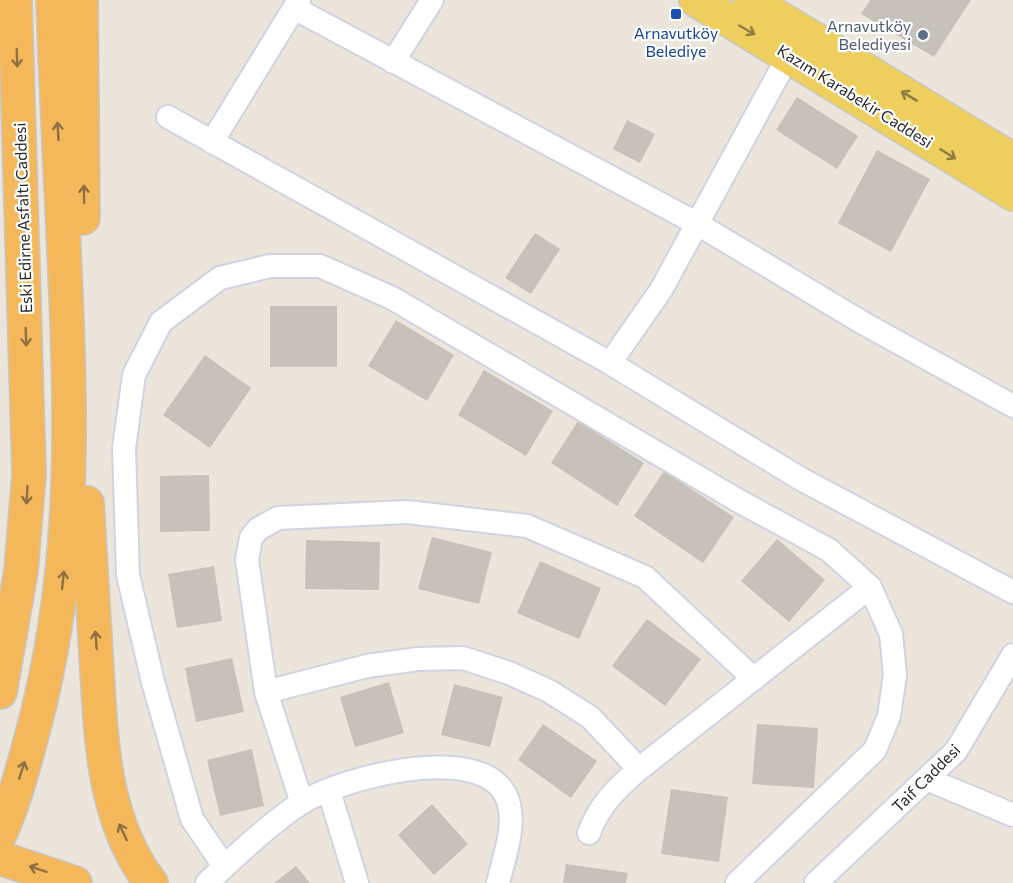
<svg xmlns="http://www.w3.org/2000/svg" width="1013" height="883" font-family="Commissioner,sans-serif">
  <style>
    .building { fill: #c7c1bb }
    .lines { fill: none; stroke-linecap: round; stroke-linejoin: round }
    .minor-casing { stroke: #d0d3e2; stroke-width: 26 }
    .primary-casing { stroke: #c7c7c7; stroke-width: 36 }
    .trunk-casing { stroke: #c7c7c7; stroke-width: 36 }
    .minor { stroke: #fff; stroke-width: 22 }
    .primary { stroke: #eecf5e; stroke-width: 33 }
    .trunk { stroke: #f4b85a; stroke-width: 33 }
    .oneway { stroke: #8c7c44 }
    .oneway2 { stroke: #8e7042 }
    .transit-dot { fill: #1a4fb4; stroke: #fff; stroke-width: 2 }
    .service-dot { fill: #5c6f8a; stroke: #fff; stroke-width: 2 }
    .labels { text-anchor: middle; stroke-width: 4.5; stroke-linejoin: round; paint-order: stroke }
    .service-label { font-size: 16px; fill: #4e5e75; stroke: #fff; text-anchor: end }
    .transit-label { font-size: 16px; fill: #164399; stroke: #fff }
    .street-label { font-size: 16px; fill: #292929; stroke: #fff }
  </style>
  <rect width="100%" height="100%" fill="#ebe5db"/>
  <!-- building -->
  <path class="building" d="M 870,0 L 971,0 L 934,57 L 861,14 Z
    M 797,97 L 858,136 L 837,169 L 776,130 Z
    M 627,120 L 655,134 L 640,163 L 613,149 Z
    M 877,150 L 930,179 L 891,252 L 838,223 Z
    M 535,233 L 560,249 L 531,294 L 505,278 Z
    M 270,306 L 337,306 L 337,367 L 270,367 Z
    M 396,320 L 454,355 L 427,401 L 368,366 Z
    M 205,355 L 251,388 L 210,448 L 163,415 Z
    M 484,370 L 553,411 L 526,456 L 458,415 Z
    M 578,421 L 644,463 L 617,506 L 551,463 Z
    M 664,471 L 734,517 L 703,563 L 634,516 Z
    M 209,475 L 210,531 L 160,532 L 160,476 Z
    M 432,537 L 492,552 L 479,604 L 418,589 Z
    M 777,539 L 825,580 L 789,622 L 741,581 Z
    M 306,540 L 380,542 L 379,590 L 305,589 Z
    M 540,561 L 601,588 L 579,639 L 517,613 Z
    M 214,566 L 222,621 L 177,628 L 168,574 Z
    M 647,619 L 701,659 L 665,706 L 612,666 Z
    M 232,658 L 244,712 L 196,722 L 185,668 Z
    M 389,682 L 404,733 L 355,747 L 340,697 Z
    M 454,684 L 503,697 L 490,747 L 441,735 Z
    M 543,724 L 597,761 L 571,798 L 518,760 Z
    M 757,724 L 818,728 L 814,788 L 752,784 Z
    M 252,749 L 264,806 L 220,816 L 207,760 Z
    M 671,789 L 728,797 L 719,862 L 661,854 Z
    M 432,804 L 468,844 L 434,875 L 398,835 Z
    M 566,864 L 628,873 L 626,883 L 563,883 Z
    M 296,866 L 310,883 L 274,883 Z"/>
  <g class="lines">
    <!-- minor casing -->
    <g class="minor-casing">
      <path id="minor" d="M 294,8 L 696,223 L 863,323 L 1013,406
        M 393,62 L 432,0
        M 168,117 L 610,363 L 801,479 L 1013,592
        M 212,142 L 299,0
        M 610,363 L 661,290 L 789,55
        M 266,692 L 367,666 L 418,659 L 463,658 L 509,673 L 549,691 L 590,717 L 639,769
        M 927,779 L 1013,815
        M 329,791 L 357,883
        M 302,803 L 266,692 L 247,560 L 251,538 L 258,529 L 278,518 L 407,512 L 527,526 L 645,577 L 754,679
        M 589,833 C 599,805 617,788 639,769 L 870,587
        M 224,866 L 192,819 L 153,682 L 128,575 L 124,448 L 134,375 L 161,322 L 220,278 L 270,266 L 320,266 L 392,298 L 739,501 L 829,550 L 870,587 L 891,634 L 895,675 L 889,716 L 875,750 L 737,883
        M 207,883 C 232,859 272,822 301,803 C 341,778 477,742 505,794 C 519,820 504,856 498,883
        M 816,883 L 956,751 L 1013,655"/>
    </g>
    <!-- primary casing -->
    <g class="primary-casing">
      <path id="primary" d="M 696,0 L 1013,194
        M 750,0 L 1013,160"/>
    </g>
    <!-- trunk casing -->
    <g class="trunk-casing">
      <path id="trunk" d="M 81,0 L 83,218
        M 87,503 C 90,553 93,604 96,654 C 101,733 101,818 151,883
        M 0,692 L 21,571 L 29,474 L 15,0
        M 0,834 C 14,803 23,768 32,735 C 75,577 72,434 65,272 C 61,181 56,91 53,0
        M 0,858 L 75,883"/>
    </g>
    <!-- minor -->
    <use href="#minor" class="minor"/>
    <!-- primary -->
    <use href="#primary" class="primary"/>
    <!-- trunk -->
    <use href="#trunk" class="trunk"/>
  </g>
  <!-- one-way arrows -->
  <defs><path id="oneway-shaft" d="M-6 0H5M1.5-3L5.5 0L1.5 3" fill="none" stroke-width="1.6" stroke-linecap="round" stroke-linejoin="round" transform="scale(1.5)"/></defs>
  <g class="oneway">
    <use href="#oneway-shaft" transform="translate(747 30) rotate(30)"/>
    <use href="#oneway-shaft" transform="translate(909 96) rotate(-149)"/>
    <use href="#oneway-shaft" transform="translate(948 154) rotate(32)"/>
  </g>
  <g class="oneway2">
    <use href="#oneway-shaft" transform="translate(17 58) rotate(88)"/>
    <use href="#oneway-shaft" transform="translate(58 131) rotate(-93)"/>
    <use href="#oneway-shaft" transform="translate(84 194) rotate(-91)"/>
    <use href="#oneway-shaft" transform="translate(26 337) rotate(88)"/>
    <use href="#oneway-shaft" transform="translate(27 495) rotate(93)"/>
    <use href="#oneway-shaft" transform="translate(63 580) rotate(-84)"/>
    <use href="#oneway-shaft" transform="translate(96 640) rotate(-94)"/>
    <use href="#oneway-shaft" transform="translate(22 770) rotate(-72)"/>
    <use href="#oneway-shaft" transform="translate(123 832) rotate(-115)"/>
    <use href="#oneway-shaft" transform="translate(38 869) rotate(-162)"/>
  </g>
  <!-- markers -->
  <rect class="transit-dot" x="670" y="8" width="12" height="12" rx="3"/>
  <circle class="service-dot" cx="923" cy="35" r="6"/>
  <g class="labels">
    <!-- service labels -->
    <g class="service-label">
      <text x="911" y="32">Arnavutköy<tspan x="911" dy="18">Belediyesi</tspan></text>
    </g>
    <!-- transit labels -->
    <g class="transit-label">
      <text x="676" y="39">Arnavutköy<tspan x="676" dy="18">Belediye</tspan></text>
    </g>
    <!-- street labels -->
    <g class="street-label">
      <text transform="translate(855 96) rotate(32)" y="6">Kazım Karabekir Caddesi</text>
      <text transform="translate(23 218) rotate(-92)" y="6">Eski Edirne Asfaltı Caddesi</text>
      <text transform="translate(926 778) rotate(-45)" y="6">Taif Caddesi</text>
    </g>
  </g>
</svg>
